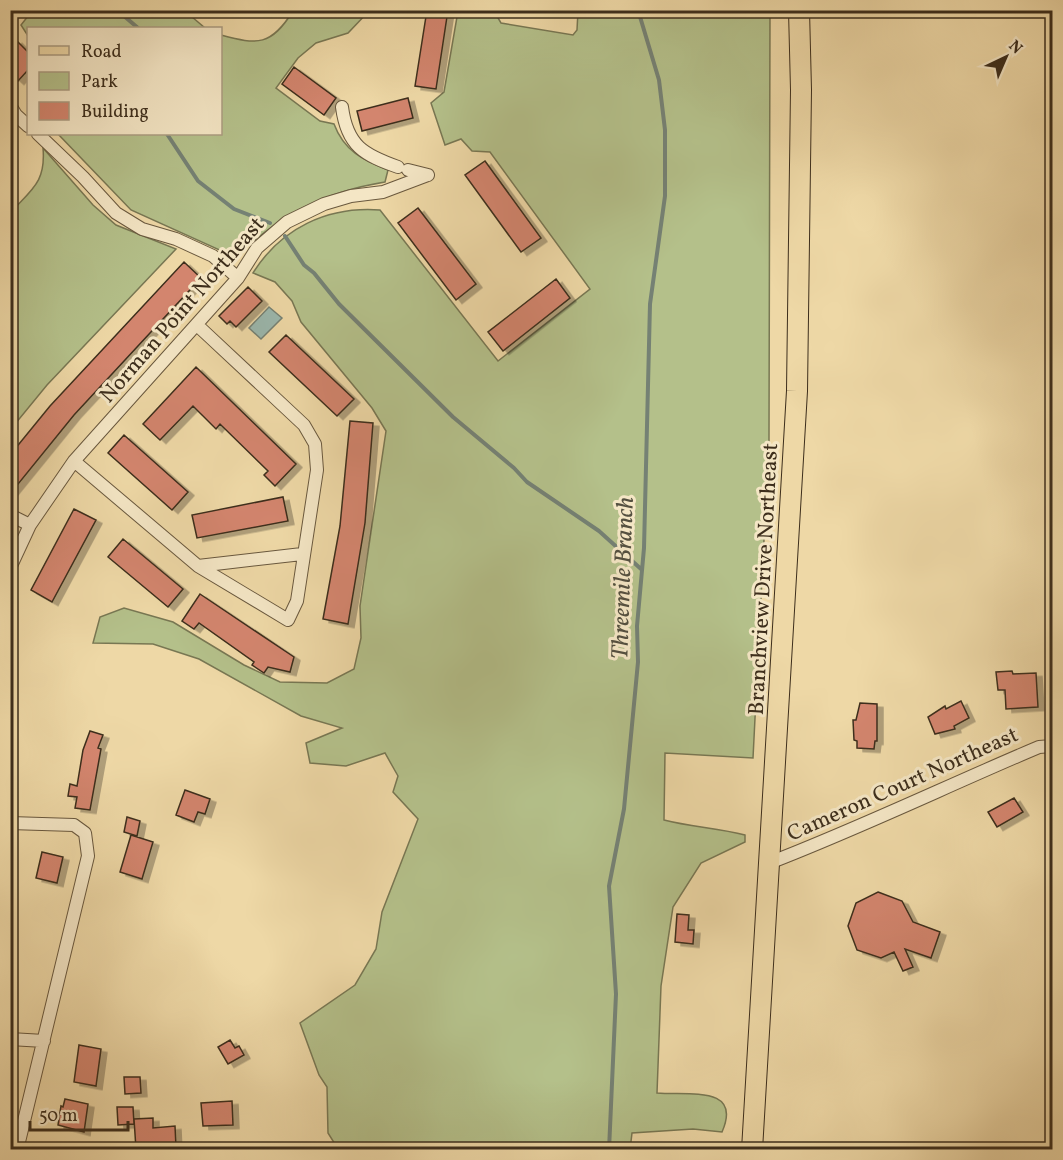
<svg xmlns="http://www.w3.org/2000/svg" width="1063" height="1160" font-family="Vollkorn,serif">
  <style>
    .green { fill: #b4c08a; stroke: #787753; stroke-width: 1.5 }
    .water { fill: #9bb8ae; stroke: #758174; stroke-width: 1.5 }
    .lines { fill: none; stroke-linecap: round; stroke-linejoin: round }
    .stream { stroke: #758174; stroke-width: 4 }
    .building { fill: #d3856e; stroke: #3d2e1c; stroke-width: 1.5; filter: url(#shadow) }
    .street-casing { stroke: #69583e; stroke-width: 14 }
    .primary-casing { stroke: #3d2e1c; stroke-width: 22 }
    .street { stroke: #f4e6c5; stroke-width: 12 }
    .primary { stroke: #eed8a6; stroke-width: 20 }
    .labels { text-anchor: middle; stroke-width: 6; stroke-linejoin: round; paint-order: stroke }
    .street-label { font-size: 22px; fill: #3d2e1c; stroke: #f4e6c5 }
    .water-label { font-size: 24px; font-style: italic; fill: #545040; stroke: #f4e6c5 }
  </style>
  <defs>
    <filter id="shadow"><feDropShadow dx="6" dy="3.5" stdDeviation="0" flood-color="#0004"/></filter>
  </defs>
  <rect width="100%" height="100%" fill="#eed8a6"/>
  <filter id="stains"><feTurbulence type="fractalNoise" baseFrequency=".00333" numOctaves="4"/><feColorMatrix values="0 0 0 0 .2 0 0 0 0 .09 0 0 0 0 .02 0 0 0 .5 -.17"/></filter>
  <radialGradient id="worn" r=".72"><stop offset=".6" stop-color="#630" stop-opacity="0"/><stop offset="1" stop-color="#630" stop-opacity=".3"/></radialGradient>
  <!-- green -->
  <path class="green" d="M 185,11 L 205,28 L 28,28 L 28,36 L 21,25 L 32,11 Z
    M 293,11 L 369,11 L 348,33 L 316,43 L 298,58 L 276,88 L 320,121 L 334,124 C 344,151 363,160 388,170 L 385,182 C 323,192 281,215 235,257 L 131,210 L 58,134 L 220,134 L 221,35 C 258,45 271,46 293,11 Z
    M 458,11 L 494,11 L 501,23 L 573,35 L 577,30 L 578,11 L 770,11 L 769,440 L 753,758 L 665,753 L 664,820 C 691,827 718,828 745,835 L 745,842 L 701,863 L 673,907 L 661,986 L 657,1093 C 686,1096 743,1084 722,1132 L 693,1129 L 632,1133 L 630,1150 L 338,1149 L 328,1133 L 327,1087 L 319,1075 L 300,1023 L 355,985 L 376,949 L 382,912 L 418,819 L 393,792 L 398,776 L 385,753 L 346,766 L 310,763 L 306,743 L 342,728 L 301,716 L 199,659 L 153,644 L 93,643 L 100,617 L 124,608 L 173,622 L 244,665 L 280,682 L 327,683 L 354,669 L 361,638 L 360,606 L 386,431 L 372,408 L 301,322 L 292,301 L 275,282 L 253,273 C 281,228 328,206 380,210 L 498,361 L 590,289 L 490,152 L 472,151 L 461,139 L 445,145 L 431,103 L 444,92 Z
    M 43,148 L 93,205 L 116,225 L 176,249 L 47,385 L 11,429 L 11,212 C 32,189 46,182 43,148 Z"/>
  <!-- water -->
  <path class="water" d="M 269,307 L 282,318 L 261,339 L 249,328 Z"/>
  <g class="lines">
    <!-- stream -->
    <path class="stream" d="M 117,10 L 138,28
      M 167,134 L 198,181 L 234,209 L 270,223
      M 285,236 L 304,265 L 314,273 L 339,304 L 453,417 L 514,468 L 527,482 L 599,531 L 641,569
      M 609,1150 L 616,994 L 609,886 L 624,809 L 638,662 L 637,626 L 644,548 L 650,304 L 665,196 L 665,130 L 659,80 L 638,10"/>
  </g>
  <!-- building -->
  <path class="building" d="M 427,10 L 448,10 L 436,89 L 415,86 Z
    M 16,40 L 28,52 L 28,70 L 18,81 L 10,74 L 10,46 Z
    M 294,67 L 336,98 L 324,115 L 282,84 Z
    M 408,98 L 413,118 L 362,131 L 357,111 Z
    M 485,161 L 541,238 L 521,252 L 465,175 Z
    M 418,208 L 476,284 L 456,300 L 398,223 Z
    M 184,262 L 201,278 L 74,415 L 10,494 L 10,455 L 50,406 Z
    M 556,279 L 570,298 L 503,351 L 488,332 Z
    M 248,287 L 262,301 L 236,327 L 230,321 L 227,324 L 219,316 Z
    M 286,335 L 354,399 L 337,416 L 269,352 Z
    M 196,367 L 296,464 L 275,486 L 264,475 L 268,471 L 220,424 L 216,429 L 193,406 L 160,440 L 143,424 Z
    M 350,421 L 373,423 L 365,523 L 348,624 L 323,619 L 340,526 Z
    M 124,435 L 188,492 L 172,510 L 108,453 Z
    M 283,497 L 288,521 L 197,538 L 192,515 Z
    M 74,509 L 96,520 L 52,602 L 31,590 Z
    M 123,539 L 183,589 L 168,607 L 108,557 Z
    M 200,594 L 294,657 L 290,672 L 268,667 L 264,673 L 252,665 L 254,662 L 199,623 L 194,629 L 182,621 Z
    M 1012,671 L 1013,674 L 1036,673 L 1038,707 L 1006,709 L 1005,690 L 998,690 L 996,672 Z
    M 961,701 L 969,718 L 954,726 L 955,729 L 935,734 L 928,717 L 945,706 L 946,709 Z
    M 860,703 L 877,704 L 877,741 L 875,741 L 874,749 L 857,748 L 857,741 L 854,740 L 853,720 L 856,720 Z
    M 90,731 L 103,735 L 98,748 L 101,749 L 90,810 L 75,808 L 77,797 L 68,796 L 70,784 L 77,786 L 83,750 Z
    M 185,790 L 210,799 L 205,814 L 198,812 L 194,822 L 176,815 Z
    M 1014,798 L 1023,812 L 997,827 L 988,812 Z
    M 127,817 L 140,821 L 137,836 L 124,832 Z
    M 131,835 L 153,842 L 142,879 L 120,872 Z
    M 42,852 L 63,857 L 57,883 L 36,878 Z
    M 878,892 L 902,901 L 913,922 L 940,932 L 931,958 L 905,949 L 913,967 L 903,971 L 894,952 L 881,958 L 857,950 L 848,926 L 856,903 Z
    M 677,914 L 689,915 L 688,930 L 694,930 L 693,944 L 675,942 Z
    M 230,1040 L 235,1048 L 239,1046 L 244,1055 L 228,1064 L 218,1047 Z
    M 79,1045 L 101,1049 L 96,1086 L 74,1082 Z
    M 124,1077 L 140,1077 L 141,1093 L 125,1094 Z
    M 65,1099 L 88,1104 L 84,1132 L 58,1125 L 61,1106 L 63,1107 Z
    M 232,1101 L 233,1125 L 203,1126 L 201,1103 Z
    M 117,1107 L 133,1107 L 134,1124 L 118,1125 Z
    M 153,1118 L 153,1128 L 175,1126 L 176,1147 L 136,1149 L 134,1119 Z"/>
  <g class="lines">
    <!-- street casing -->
    <g class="street-casing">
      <path id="street" d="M 10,105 L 16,115 L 28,126
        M 342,107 C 347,146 364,155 398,167
        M 38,134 L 83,177 L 116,213 L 142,229 L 176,239 L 213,256 L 238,278
        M 408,170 L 428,175
        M 74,461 L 198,566 L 288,620 L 297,601 L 317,470 L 315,444 L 304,425 L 197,325
        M 10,515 L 30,525 L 74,461 L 238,278 L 257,248 L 287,222 L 324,204 L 351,196 L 383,192 L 428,175
        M 198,566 L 302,554
        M 10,568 L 30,525
        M 10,823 L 74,825 L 85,833 L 88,856 L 17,1150
        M 769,863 C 860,828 949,785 1039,747 L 1052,746
        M 10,1039 L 44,1041"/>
    </g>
    <!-- primary casing -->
    <g class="primary-casing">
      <path id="primary" d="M 752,1150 L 797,391 L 801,90 L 799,10"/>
    </g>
    <!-- street -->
    <use href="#street" class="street"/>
    <!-- primary -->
    <use href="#primary" class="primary"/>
  </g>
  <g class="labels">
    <!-- street labels -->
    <g class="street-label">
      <text transform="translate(181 309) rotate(-49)" y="8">Norman Point Northeast</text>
      <text transform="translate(762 579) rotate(-87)" y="8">Branchview Drive Northeast</text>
      <text transform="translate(902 783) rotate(-24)" y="8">Cameron Court Northeast</text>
    </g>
    <!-- water labels -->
    <g class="water-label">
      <text transform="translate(622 578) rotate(-88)" y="8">Threemile Branch</text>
    </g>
  </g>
  <!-- margin -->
  <rect width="1063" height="1160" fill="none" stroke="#eed8a6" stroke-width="36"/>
  <rect x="12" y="12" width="1039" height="1136" fill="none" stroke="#3d2e1c" stroke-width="3"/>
  <rect x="18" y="18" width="1027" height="1124" fill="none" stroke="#3d2e1c" stroke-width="1.5"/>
  <!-- legend -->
  <rect x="27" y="27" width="195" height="108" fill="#f4e6c5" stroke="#ab9c81" stroke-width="1.5"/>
  <rect x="39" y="46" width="30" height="9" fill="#eed8a6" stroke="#ab9c81" stroke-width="1.5"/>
  <text x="81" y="57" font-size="18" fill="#3d2e1c">Road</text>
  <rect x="39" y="72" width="30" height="18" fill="#b4c08a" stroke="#ab9c81" stroke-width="1.5"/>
  <text x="81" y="87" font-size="18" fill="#3d2e1c">Park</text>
  <rect x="39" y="102" width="30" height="18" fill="#d3856e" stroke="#ab9c81" stroke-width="1.5"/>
  <text x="81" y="117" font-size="18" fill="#3d2e1c">Building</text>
  <!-- north arrow -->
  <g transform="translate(1006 57) rotate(44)" stroke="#f4e6c5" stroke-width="4.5" paint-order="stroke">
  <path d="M0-4.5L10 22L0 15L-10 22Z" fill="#3d2e1c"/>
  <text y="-9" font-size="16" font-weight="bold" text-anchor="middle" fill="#3d2e1c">N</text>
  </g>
  <!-- scale -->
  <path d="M30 1121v9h98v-9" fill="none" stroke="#3d2e1c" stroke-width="3"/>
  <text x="39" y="1121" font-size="18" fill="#3d2e1c" stroke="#f4e6c5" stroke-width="4.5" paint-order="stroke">50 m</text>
  <rect width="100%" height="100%" filter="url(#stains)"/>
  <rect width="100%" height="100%" fill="url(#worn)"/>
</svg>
